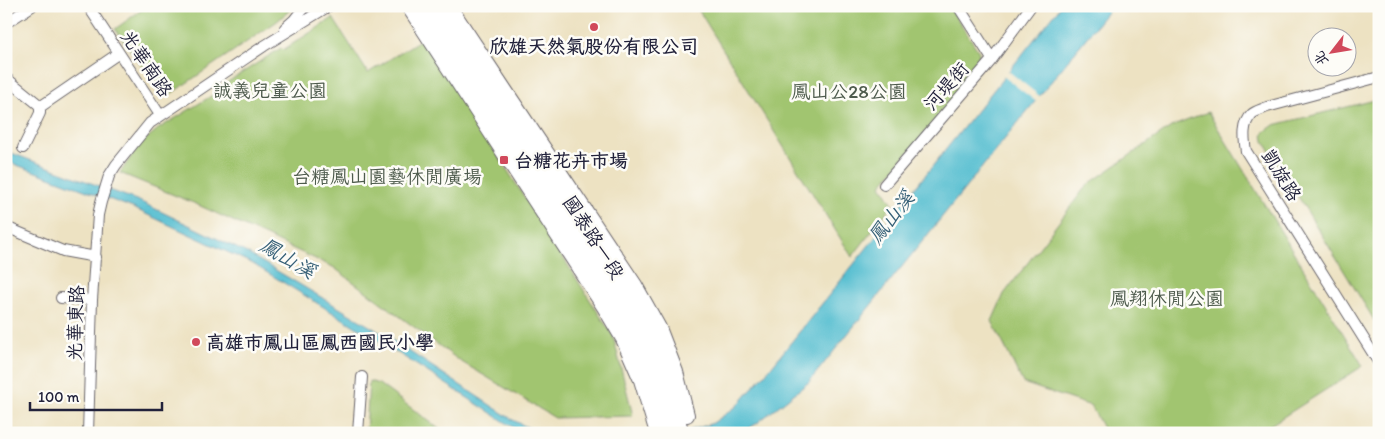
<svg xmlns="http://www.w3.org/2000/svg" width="1385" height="439" font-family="Itim,'LXGW WenKai TC',sans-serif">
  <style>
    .green { fill: #a1c56f; stroke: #627455 }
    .water { fill: #54bed0; stroke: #3b7086 }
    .pier { fill: #ede2c2 }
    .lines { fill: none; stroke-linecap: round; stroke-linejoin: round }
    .street-casing { stroke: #69656a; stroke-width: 12 }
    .secondary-casing { stroke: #69656a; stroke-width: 16 }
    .street { stroke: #fff; stroke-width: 10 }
    .secondary { stroke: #fff; stroke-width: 14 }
    .poi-dot { fill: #d1495b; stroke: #fdfcf7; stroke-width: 2 }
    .labels { text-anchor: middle; stroke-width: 5; stroke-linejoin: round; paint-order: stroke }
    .poi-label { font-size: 19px; font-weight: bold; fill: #22223b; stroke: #fdfcf7; text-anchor: start }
    .street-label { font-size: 19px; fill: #22223b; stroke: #fdfcf7 }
    .park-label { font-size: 19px; fill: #4e5b4d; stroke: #fdfcf7 }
    .water-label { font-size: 20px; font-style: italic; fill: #366077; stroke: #fdfcf7 }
  </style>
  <rect width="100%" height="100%" fill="#fdfcf7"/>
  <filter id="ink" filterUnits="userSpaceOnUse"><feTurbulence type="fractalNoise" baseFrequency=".02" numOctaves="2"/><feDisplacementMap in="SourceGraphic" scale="10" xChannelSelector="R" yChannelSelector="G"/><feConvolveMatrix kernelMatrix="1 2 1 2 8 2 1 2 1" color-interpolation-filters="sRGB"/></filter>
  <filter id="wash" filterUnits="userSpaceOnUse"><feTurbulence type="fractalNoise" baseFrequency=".0096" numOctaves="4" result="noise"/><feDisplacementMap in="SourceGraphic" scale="20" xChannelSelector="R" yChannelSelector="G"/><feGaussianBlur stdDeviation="1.12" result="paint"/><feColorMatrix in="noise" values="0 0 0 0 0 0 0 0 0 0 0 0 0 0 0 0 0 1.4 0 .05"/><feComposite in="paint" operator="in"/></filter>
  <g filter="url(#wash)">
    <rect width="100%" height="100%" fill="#ede2c2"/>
    <!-- green -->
    <path class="green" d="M 147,6 L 292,6 L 289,11 L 276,22 L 172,93 L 163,94 L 115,29 Z
      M 696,6 L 949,6 L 979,52 L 978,70 L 881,185 L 893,204 L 852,257 Z
      M 333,18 L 368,73 L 423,38 L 613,336 L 633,416 L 555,418 L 460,361 L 333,267 L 196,204 L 120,173 L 139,145 L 158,129 L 216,93 L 215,90 L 281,48 L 283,50 Z
      M 1379,99 L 1379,328 L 1264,141 L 1263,133 L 1274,125 Z
      M 1208,112 L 1363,366 L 1258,433 L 1124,433 L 1104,430 L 1091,406 L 1023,383 L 992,321 L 1004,294 L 1087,185 L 1171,127 Z
      M 369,381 L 379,384 L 445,433 L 366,433 Z"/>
    <!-- water -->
    <path class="water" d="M 1061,6 L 1112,6 L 809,382 L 756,424 L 740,433 L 682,433 L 713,423 L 737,406 L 772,366 Z
      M 6,151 L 139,201 L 247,253 L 383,334 L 513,420 L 539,433 L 522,433 L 384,344 L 253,264 L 133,208 L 6,161 Z"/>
    <!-- pier -->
    <path class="pier" d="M 1007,70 L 1042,98 L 1038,103 L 1003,76 Z"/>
  </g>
  <g filter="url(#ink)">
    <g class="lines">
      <!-- street casing -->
      <g class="street-casing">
        <path id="street" d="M 88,6 L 160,115
          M 958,6 L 992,59
          M 6,23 L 32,6
          M 285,28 L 294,20 L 305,6
          M 1379,77 L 1267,107 C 1263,109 1255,111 1252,114 C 1242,124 1244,139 1246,151 L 1379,363
          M 6,78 L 38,104 L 40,107 L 40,113 L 23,148
          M 40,107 L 119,53
          M 884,185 L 990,62 L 1031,6
          M 6,227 L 63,251 L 96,257
          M 61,298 L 92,300
          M 88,433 L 92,300 L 98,215 L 101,202 L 109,176 L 116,165 L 150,123 L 264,46 L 329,6
          M 358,433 L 362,377"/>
      </g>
      <!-- secondary casing -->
      <g class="secondary-casing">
        <path id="secondary" d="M 408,6 L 604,307 L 623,339 L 641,380 L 657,433
          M 422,6 L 634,334 L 647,366 L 668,433
          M 437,6 L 645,326 L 660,361 L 682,433
          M 449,6 L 635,285 L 659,328 L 676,372 L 687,415"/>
      </g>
      <!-- street -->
      <use href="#street" class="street"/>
      <!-- secondary -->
      <use href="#secondary" class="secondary"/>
    </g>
  </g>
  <!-- markers -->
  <g class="poi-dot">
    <circle cx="594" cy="27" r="5"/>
    <rect x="499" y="155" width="10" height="10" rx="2.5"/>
    <circle cx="196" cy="342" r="5"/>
  </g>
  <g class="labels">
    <!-- poi labels -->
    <g class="poi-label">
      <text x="594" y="53" text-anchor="middle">欣雄天然氣股份有限公司</text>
      <text x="514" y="167">台糖花卉市場</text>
      <text x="206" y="349">高雄市鳳山區鳳西國民小學</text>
    </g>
    <!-- street labels -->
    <g class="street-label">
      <text transform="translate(147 63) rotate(56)" y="7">光華南路</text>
      <text transform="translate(946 86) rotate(-49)" y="7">河堤街</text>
      <text transform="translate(1282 175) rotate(58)" y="7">凱旋路</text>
      <text transform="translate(594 237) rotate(57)" y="7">國泰路一段</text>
      <text transform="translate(75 323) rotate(-88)" y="7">光華東路</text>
    </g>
    <!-- park labels -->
    <g class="park-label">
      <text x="270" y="97">誠義兒童公園</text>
      <text x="849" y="98">鳳山公28公園</text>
      <text x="387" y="183">台糖鳳山園藝休閒廣場</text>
      <text x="1167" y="305">鳳翔休閒公園</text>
    </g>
    <!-- water labels -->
    <g class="water-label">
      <text transform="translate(891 217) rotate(-52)" y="7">鳳山溪</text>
      <text transform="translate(288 258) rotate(30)" y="7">鳳山溪</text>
    </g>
  </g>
  <!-- margin -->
  <rect width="1385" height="439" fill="none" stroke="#fdfcf7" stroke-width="25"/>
  <!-- north arrow -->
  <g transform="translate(1332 52) rotate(239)"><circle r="24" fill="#fdfcf7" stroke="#a5a5ac"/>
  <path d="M0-4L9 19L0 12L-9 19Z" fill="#d1495b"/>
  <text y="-8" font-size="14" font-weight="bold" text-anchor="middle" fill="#22223b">北</text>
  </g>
  <!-- scale -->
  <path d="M30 402v8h132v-8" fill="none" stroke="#22223b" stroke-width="2.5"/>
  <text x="38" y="402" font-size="15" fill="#22223b" stroke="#fdfcf7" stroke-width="4" paint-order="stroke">100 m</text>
</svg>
